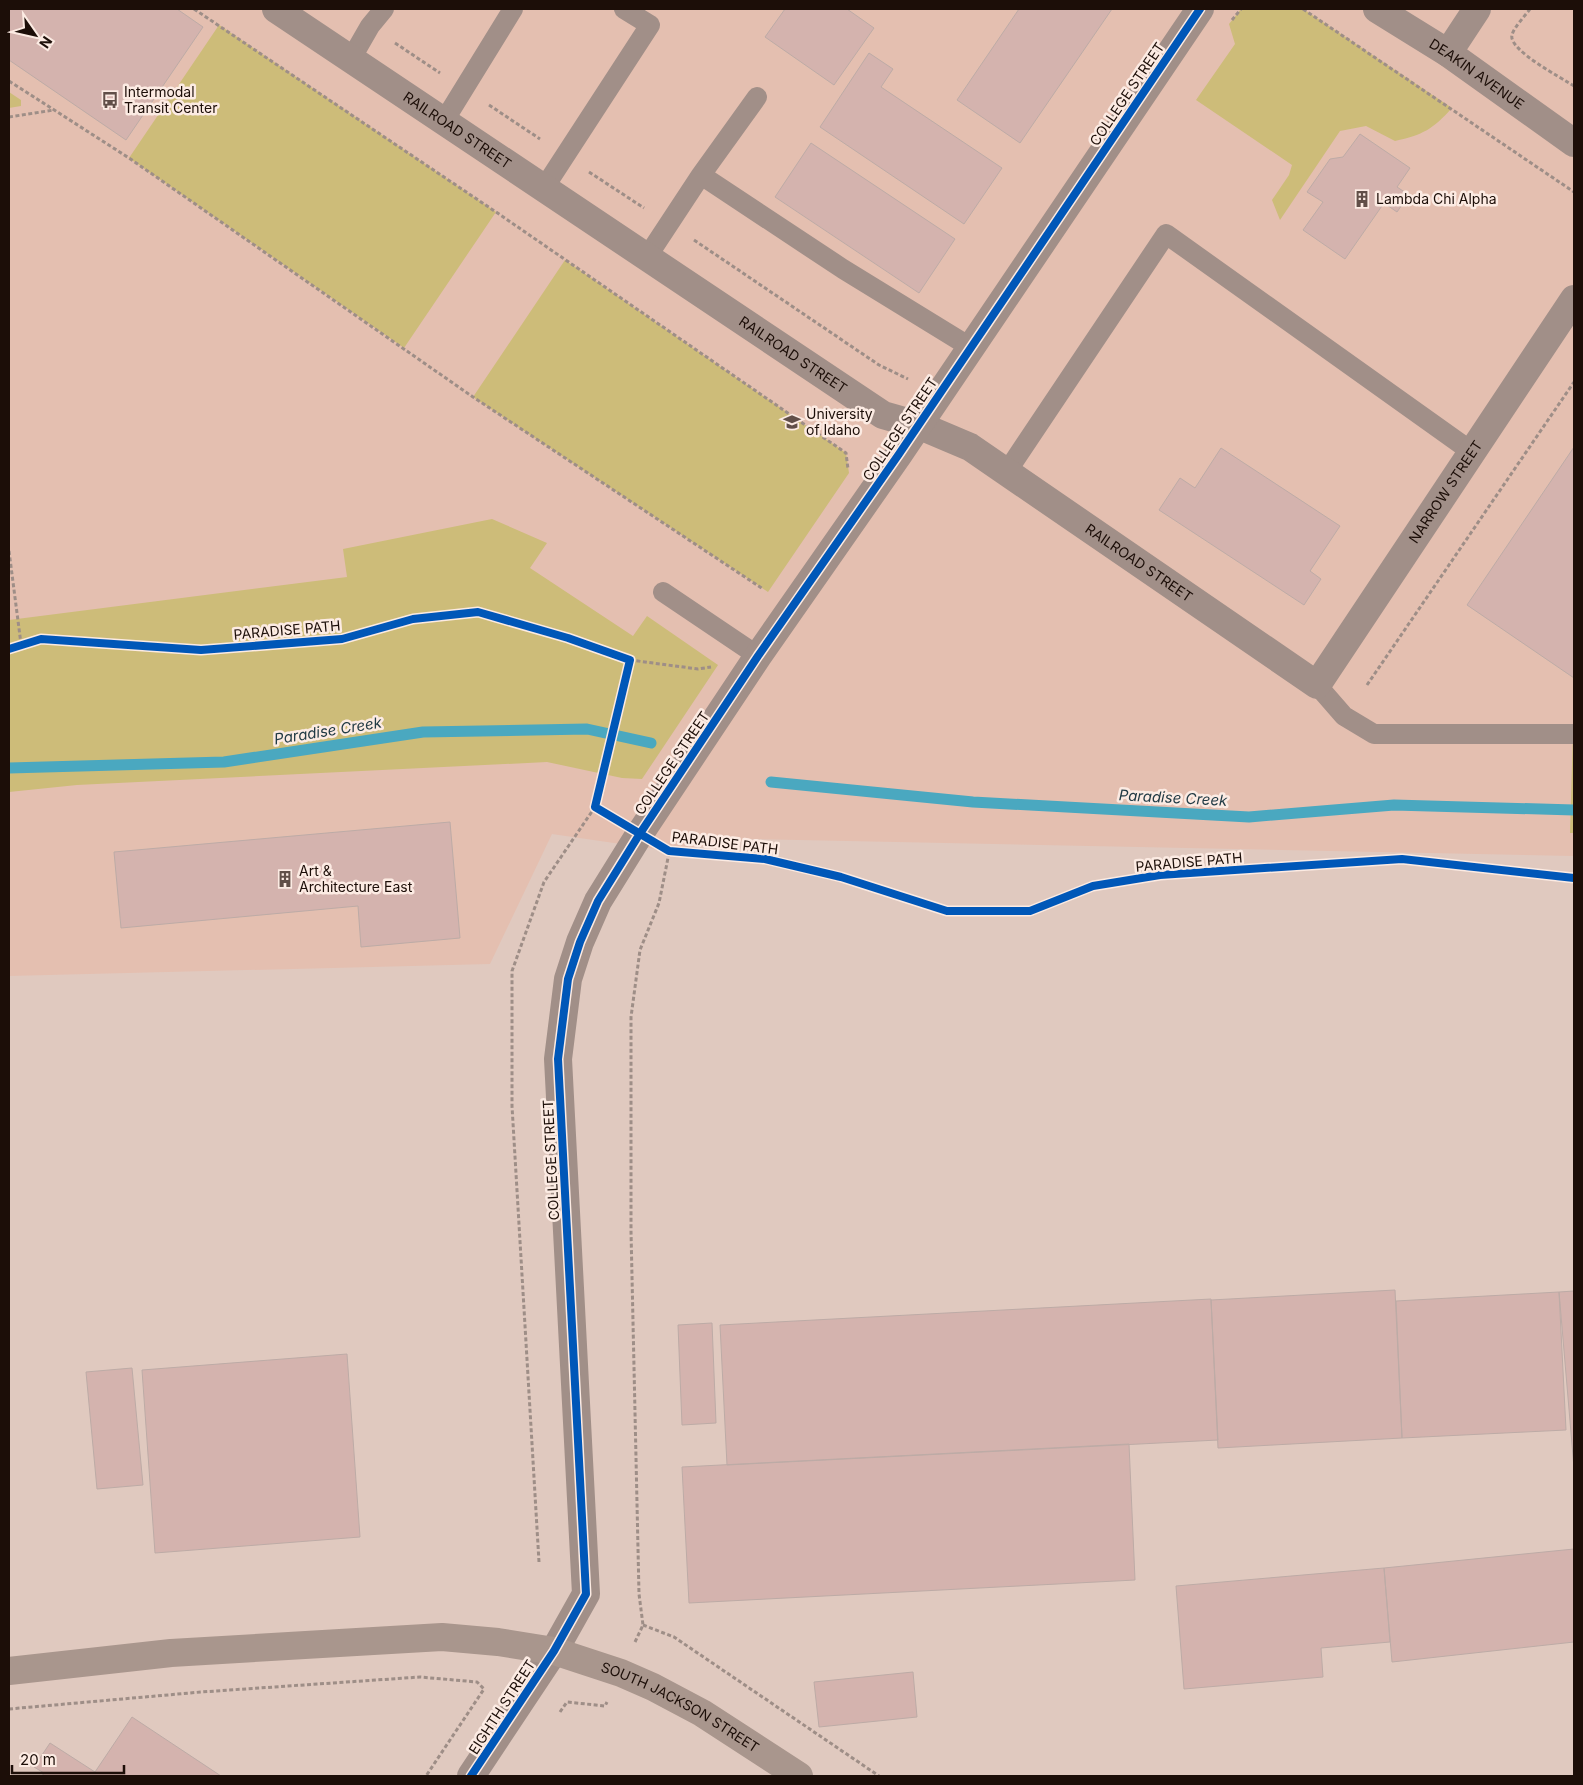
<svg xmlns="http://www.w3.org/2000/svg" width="1583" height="1785" font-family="Inter,sans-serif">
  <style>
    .built { fill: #e4bfb0 }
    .green { fill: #cdbc79 }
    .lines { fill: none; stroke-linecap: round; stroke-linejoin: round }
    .stream { stroke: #4aa8c0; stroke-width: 11 }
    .building { fill: #d4b3ae; stroke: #bdaba6 }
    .path { stroke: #9e8e87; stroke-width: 3; stroke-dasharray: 4 2.5; stroke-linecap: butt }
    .lane { stroke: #a18f88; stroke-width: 20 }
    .street { stroke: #a18f88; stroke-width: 28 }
    .highway { stroke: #a9968d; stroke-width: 28 }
    .cycleway-casing { stroke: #fcebe3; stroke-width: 11 }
    .cycleway { stroke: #0057b8; stroke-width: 8 }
    .labels { text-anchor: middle; stroke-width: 5; stroke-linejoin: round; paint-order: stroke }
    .street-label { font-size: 14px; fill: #1c0e08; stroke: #fcebe3 }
    .poi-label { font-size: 14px; fill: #1c0e08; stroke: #fcebe3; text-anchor: start }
    .water-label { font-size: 15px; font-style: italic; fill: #223b45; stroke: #fcebe3 }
  </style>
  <rect width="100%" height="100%" fill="#e0c9bf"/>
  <!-- built -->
  <path class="built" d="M 9,9 L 1574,9 L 1574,856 L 753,839 L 669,851 L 552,834 L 490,964 L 9,976 Z"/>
  <!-- green -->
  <path class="green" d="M 1241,9 L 1303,9 L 1452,108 C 1433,129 1423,135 1395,141 L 1366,126 L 1340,131 L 1280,220 L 1272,200 L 1289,175 L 1292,165 L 1196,100 L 1235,44 L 1229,24 Z
    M 219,25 L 496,212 L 404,348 L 129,158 Z
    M 9,92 L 21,100 L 21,106 L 9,108 Z
    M 565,260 L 846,453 L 849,473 L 768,592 L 473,397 Z
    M 492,519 L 547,543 L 530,568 L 633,636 L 647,616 L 718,665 L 642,779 L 622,778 L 547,762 L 77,785 L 9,792 L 9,620 L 347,577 L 343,549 Z
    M 1573,731 L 1574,731 L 1574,833 L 1570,833 Z"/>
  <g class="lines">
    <!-- stream -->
    <path class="stream" d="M 9,768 L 224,762 L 423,732 L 587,729 L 651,743
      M 771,782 L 973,802 L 1249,817 L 1394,805 L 1574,810"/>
  </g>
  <!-- building -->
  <path class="building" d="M 9,9 L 177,9 L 203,27 L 126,140 L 9,60 Z
    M 785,9 L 847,9 L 874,28 L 834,85 L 765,37 Z
    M 1019,9 L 1112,9 L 1020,143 L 957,100 Z
    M 869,53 L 893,69 L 881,87 L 1002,168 L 964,224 L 820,127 Z
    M 1360,134 L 1410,168 L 1397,187 L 1409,195 L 1397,212 L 1384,203 L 1345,259 L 1303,230 L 1323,202 L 1307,192 L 1330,159 L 1343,157 Z
    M 811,143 L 955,239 L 919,293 L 775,197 Z
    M 1574,447 L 1574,678 L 1467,605 Z
    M 1221,448 L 1340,526 L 1310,571 L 1321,579 L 1304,605 L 1159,510 L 1180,478 L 1195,488 Z
    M 450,822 L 460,938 L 361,947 L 358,906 L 121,928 L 114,852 Z
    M 1395,1290 L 1402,1438 L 1218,1448 L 1211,1300 Z
    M 1574,1291 L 1574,1468 L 1559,1292 Z
    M 1559,1292 L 1566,1430 L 1402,1438 L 1396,1301 Z
    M 1211,1299 L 1218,1440 L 727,1465 L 720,1325 Z
    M 712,1323 L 716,1423 L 682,1425 L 678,1325 Z
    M 347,1354 L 360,1537 L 155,1553 L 142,1370 Z
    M 132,1368 L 143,1485 L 97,1489 L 86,1372 Z
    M 1129,1444 L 1135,1580 L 689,1603 L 682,1467 Z
    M 1574,1549 L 1574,1642 L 1392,1662 L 1384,1568 Z
    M 1384,1568 L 1390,1642 L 1321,1648 L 1323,1677 L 1184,1689 L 1176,1586 Z
    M 913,1672 L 917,1717 L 819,1727 L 814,1682 Z
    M 132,1717 L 221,1776 L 42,1776 L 44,1773 L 34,1767 L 50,1743 L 95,1772 Z"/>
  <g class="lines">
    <!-- path -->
    <path class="path" d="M 194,9 L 496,212 L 846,453 L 848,469
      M 1303,9 L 1574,192
      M 1530,9 C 1525,16 1514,27 1512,35 C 1508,50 1562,78 1574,86
      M 1232,20 L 1241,9
      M 395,43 L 440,73
      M 9,81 L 129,158 L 473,397 L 763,589
      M 489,105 L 540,139
      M 9,117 L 54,110
      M 589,172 L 644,208
      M 694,240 L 879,365 L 908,379
      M 9,551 L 21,644
      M 630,660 L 698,669 L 711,667
      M 1367,685 L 1574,382
      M 539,1562 L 512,1106 L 512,971 L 544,882 L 595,807
      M 643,1625 L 674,1637 L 879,1776
      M 635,1642 L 643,1625 L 639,1594 L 631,1231 L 631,1017 L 640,950 L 659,903 L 669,853
      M 9,1709 L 201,1692 L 420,1677 L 477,1682 L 484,1689 L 426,1776
      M 560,1712 L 567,1702 L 605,1706 L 607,1702"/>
    <!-- lane -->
    <path class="lane" d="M 351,59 L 370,26 L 384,9
      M 757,97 L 701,175 L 843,269 L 970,347
      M 444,121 L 513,9
      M 544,188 L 650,25 L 624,9
      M 647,257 L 701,175
      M 1006,473 L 1166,234 L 1472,452
      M 663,592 L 758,656
      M 1317,685 L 1344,716 L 1374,734 L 1574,734"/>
    <!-- street -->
    <g class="street">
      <path id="s1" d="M 276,9 L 883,415 L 918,425 L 970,447 L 1317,685 L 1574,299"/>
      <path id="s2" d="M 1377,9 L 1448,53 L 1574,143"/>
      <path d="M 1448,53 L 1477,9"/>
      <path d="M 471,1776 L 554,1651 L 586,1594 L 558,1059 L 568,979 L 580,942 L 598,901 L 639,835 L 758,656 L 899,454 L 1200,9"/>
    </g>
    <!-- highway -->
    <path class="highway" id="s3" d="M 9,1671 L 171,1653 L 442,1637 L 498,1642 L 554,1651 L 621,1673 L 653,1687 L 702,1713 L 799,1776"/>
    <!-- cycleway casing -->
    <g class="cycleway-casing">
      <path id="cycleway" d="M 9,649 L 41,639 L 201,650 L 342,639 L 413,619 L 478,612 L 568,638 L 630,660 L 595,807 L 669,851 L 765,859 L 841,877 L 947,911 L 1030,911 L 1093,886 L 1160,875 L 1402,859 L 1574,878
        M 471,1776 L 554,1651 L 586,1594 L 558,1059 L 568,979 L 580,942 L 598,901 L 639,835 L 758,656 L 899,454 L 1200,9"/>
    </g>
    <!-- cycleway -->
    <use href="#cycleway" class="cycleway"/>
  </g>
  <!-- icons -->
  <defs>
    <g id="bus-bare" transform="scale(1.35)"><path d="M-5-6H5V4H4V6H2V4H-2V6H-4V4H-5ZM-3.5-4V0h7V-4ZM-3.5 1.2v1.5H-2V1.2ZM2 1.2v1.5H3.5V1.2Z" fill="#614f48" stroke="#fcebe3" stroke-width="2.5" paint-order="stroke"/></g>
    <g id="building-bare" transform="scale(1.35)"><path d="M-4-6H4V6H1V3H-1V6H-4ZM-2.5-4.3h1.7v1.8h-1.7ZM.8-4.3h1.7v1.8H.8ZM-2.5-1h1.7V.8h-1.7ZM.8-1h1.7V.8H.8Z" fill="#614f48" stroke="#fcebe3" stroke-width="2.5" paint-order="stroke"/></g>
    <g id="university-bare" transform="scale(1.35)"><path d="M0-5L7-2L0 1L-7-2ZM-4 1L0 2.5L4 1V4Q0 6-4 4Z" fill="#614f48" stroke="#fcebe3" stroke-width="2.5" paint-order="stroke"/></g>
  </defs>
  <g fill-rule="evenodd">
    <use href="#bus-bare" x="110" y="100"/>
    <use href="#building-bare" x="1362" y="199"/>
    <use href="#university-bare" x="792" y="422"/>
    <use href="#building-bare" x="285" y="879"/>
  </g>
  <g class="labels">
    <!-- street labels -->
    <g class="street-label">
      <text dy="5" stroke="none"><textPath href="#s2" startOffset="119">DEAKIN AVENUE</textPath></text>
      <text transform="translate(1127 94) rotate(-56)" y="5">COLLEGE STREET</text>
      <text dy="5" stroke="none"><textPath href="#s1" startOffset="218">RAILROAD STREET</textPath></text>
      <text dy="5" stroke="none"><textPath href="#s1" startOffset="622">RAILROAD STREET</textPath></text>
      <text transform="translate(900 429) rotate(-56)" y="5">COLLEGE STREET</text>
      <text dy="5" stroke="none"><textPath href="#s1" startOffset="1476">NARROW STREET</textPath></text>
      <text dy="5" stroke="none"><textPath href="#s1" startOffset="1028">RAILROAD STREET</textPath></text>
      <text transform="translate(287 630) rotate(-5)" y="5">PARADISE PATH</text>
      <text transform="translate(672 763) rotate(-56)" y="5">COLLEGE STREET</text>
      <text transform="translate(725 843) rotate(7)" y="5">PARADISE PATH</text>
      <text transform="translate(1189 862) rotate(-5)" y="5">PARADISE PATH</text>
      <text transform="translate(551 1160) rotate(-93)" y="5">COLLEGE STREET</text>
      <text transform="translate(502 1707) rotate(-57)" y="5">EIGHTH STREET</text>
      <text dy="5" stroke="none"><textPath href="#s3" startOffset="686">SOUTH JACKSON STREET</textPath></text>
    </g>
    <!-- poi labels -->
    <g class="poi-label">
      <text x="124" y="97">Intermodal<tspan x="124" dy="16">Transit Center</tspan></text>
      <text x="1376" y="204">Lambda Chi Alpha</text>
      <text x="806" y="419">University<tspan x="806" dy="16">of Idaho</tspan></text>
      <text x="299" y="876">Art &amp;<tspan x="299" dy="16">Architecture East</tspan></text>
    </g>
    <!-- water labels -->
    <g class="water-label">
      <text transform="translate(328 731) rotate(-9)" y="5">Paradise Creek</text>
      <text transform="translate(1173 798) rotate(3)" y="5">Paradise Creek</text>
    </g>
  </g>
  <!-- border -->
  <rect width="1583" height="1785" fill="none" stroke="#1c0e08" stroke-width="20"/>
  <!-- north arrow -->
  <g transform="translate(35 35) rotate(124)" stroke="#fcebe3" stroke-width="4" paint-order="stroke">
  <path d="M0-4L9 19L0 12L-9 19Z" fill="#1c0e08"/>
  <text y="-8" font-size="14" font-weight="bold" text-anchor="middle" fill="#1c0e08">N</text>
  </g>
  <!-- scale -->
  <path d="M12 1765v8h112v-8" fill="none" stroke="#1c0e08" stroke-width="2.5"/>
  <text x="20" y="1765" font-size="15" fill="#1c0e08" stroke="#fcebe3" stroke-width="4" paint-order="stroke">20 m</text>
</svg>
